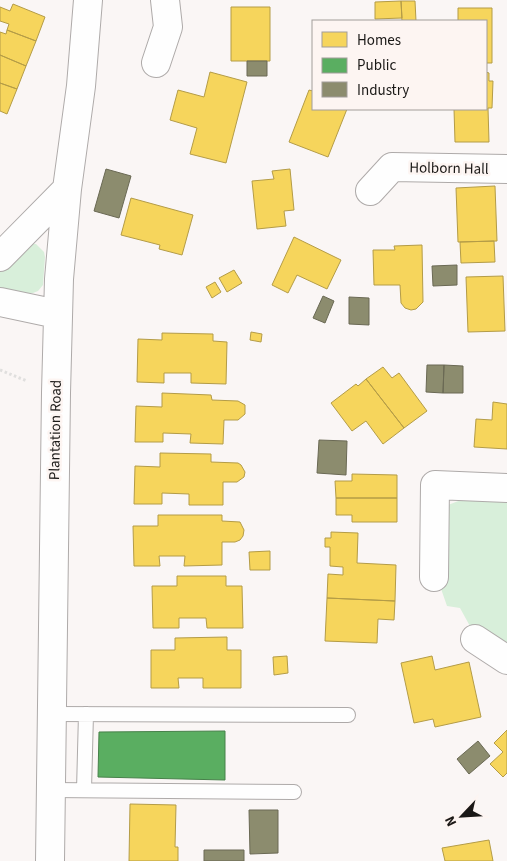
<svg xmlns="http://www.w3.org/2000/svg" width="507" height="861" font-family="'Source Sans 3',sans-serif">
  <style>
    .green { fill: #d8efda }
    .homes { fill: #f6d55c; stroke: #b49c47 }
    .public { fill: #5aae61; stroke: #47814a }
    .industry { fill: #8c8c6e; stroke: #6a6954 }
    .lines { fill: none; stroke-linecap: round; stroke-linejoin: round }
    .lane-casing { stroke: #aeaaa9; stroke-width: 16 }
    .street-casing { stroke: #aeaaa9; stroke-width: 30 }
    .path { stroke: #e0dfde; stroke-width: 3; stroke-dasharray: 2.5 2.5; stroke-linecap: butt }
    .lane { stroke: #fefefe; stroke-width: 14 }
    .street { stroke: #fefefe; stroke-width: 28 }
    .labels { text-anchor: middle; stroke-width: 5; stroke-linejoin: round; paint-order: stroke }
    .street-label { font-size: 15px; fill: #1a1816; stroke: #fdf5f2 }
  </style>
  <rect width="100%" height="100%" fill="#faf6f5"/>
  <!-- green -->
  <path class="green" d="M 31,244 L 36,244 L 44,252 L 45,257 L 43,285 L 38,291 L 33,293 L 12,293 L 0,291 L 0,272 L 25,247 Z
    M 461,500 L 507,501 L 507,642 L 471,628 L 460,608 L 447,606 L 439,583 L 448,505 Z"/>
  <!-- homes -->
  <path class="homes" d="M 401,1 L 402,18 L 375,19 L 375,2 Z
    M 401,1 L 415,1 L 416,21 L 402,21 Z
    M 13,4 L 45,17 L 36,41 L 7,30 L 9,24 L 0,21 L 0,7 L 10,11 Z
    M 231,7 L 270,7 L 270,61 L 231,61 Z
    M 458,8 L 492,8 L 492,63 L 486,63 L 486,21 L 458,21 Z
    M 7,30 L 36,41 L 26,66 L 0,55 L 0,32 L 6,34 Z
    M 0,55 L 26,66 L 17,89 L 0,83 Z
    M 210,72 L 247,82 L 226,163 L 190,154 L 197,128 L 170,120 L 178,90 L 204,97 Z
    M 486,72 L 489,73 L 489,81 L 493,81 L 492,108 L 488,108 L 489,142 L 455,142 L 454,109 L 486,109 Z
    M 0,83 L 17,89 L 7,114 L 0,111 Z
    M 309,90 L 313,91 L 313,109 L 347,109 L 328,157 L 289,142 Z
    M 290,169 L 294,210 L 284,211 L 286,226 L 257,229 L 252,181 L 274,179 L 272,171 Z
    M 495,186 L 497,241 L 458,242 L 456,188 Z
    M 131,198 L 193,215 L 182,255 L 159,249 L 160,245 L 121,235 Z
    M 294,237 L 341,260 L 327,289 L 297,275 L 288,293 L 272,285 Z
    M 494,241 L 495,262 L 461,263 L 460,242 Z
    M 422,245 L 423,302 L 416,309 L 411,310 L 405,308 L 401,303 L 400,285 L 374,285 L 373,250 L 395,250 L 394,246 Z
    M 234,270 L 242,283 L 227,292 L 219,278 Z
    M 503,276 L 505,331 L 468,332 L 466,277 Z
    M 215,282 L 221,292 L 212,298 L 206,287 Z
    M 251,332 L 262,334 L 261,342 L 250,340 Z
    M 162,333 L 213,334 L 213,341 L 227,342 L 226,384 L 191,383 L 191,373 L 164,373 L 164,383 L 137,382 L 138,339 L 162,340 Z
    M 383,367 L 392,378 L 399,373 L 427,411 L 404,428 L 366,379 Z
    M 366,379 L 404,428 L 383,444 L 366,421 L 352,431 L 331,403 L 356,384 L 358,386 Z
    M 162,393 L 211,395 L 212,400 L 238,401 L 245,405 L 245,414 L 238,420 L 224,420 L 223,444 L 190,443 L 191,434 L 163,433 L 163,442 L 135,442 L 136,406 L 162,407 Z
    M 493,402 L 507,404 L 507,449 L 474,447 L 476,419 L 492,420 Z
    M 160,453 L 211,454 L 211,462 L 238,463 L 241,465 L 245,472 L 244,477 L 237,482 L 223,482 L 223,505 L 189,505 L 189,494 L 162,493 L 162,504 L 134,504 L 135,466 L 160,467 Z
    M 352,474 L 397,475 L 397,498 L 336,498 L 335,481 L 352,481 Z
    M 336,498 L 397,498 L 397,522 L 352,522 L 352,515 L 336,515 Z
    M 158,515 L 222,515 L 222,521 L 240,522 L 244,530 L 243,536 L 240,540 L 235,542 L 222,542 L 222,565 L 184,566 L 185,556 L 159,556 L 160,566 L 134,566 L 133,526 L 158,526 Z
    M 331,532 L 358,533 L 357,563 L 396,565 L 395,601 L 327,598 L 328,574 L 343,575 L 343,567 L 330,566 L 330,547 L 325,547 L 325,538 L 331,538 Z
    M 270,551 L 270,570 L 250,570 L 249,552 Z
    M 177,576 L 226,576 L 226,586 L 242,586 L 243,628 L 207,628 L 206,618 L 179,618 L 179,628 L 153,628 L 152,586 L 177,586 Z
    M 327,598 L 395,601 L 394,620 L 378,619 L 377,643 L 325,641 Z
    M 227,637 L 227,650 L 241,650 L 241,688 L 203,688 L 203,678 L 178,678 L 179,688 L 151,688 L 151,650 L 175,650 L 175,638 Z
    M 287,656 L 288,673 L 274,675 L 273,657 Z
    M 432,656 L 435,670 L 469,662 L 481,717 L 435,727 L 433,719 L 414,723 L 401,663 Z
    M 507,730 L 507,773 L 503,777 L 490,764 L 503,752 L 494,743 Z
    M 130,804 L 176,805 L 175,847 L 178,847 L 178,861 L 129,861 Z
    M 489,840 L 493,861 L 445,861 L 442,848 Z"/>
  <!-- public -->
  <path class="public" d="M 225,731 L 225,780 L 98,777 L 99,732 Z"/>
  <!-- industry -->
  <path class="industry" d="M 247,61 L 267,61 L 267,76 L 247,76 Z
    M 106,169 L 131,176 L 119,218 L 94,211 Z
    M 457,265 L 457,285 L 433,286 L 432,266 Z
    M 323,296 L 334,301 L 325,323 L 313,318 Z
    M 349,297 L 369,298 L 369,325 L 349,324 Z
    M 427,365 L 444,365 L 443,393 L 426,392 Z
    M 444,365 L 463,366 L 463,393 L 443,393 Z
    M 319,440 L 347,441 L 346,475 L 317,473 Z
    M 478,741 L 490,756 L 469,774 L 457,759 Z
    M 249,810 L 278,810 L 278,853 L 250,854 Z
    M 204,850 L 244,850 L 244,861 L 204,861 Z"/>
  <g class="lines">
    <!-- lane casing -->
    <g class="lane-casing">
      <path id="lane" d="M 53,714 L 348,715
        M 51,790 L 294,792
        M 84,790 L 86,714"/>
    </g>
    <!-- street casing -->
    <g class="street-casing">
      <path id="street" d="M 156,63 L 168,27 L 165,0
        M 370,191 L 392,167 L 507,169
        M 0,257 L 67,189
        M 0,302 L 57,314
        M 434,577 L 435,485 L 507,488
        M 475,639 L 507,660
        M 50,861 L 56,393 L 59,279 L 67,189 L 81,86 L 88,0"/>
    </g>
    <!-- path -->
    <path class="path" d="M 0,370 L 27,381"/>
    <!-- lane -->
    <use href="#lane" class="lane"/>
    <!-- street -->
    <use href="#street" class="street"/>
  </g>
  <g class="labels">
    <!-- street labels -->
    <g class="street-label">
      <text transform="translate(449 168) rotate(1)" y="5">Holborn Hall</text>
      <text transform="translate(55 430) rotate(-89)" y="5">Plantation Road</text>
    </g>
  </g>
  <!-- legend -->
  <rect x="312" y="20" width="175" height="90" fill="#fdf5f2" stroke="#a29d9a"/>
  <rect x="322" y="32" width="25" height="15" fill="#f6d55c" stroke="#a29d9a"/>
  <text x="357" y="45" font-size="15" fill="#1a1816">Homes</text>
  <rect x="322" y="58" width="25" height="15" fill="#5aae61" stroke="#a29d9a"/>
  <text x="357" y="70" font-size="15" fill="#1a1816">Public</text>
  <rect x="322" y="82" width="25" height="15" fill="#8c8c6e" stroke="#a29d9a"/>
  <text x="357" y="95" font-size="15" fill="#1a1816">Industry</text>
  <!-- north arrow -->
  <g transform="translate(462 816) rotate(245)" stroke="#fdf5f2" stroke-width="4" paint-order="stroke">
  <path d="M0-4L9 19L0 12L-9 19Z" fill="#1a1816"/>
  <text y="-8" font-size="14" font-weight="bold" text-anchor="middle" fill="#1a1816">N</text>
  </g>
</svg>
